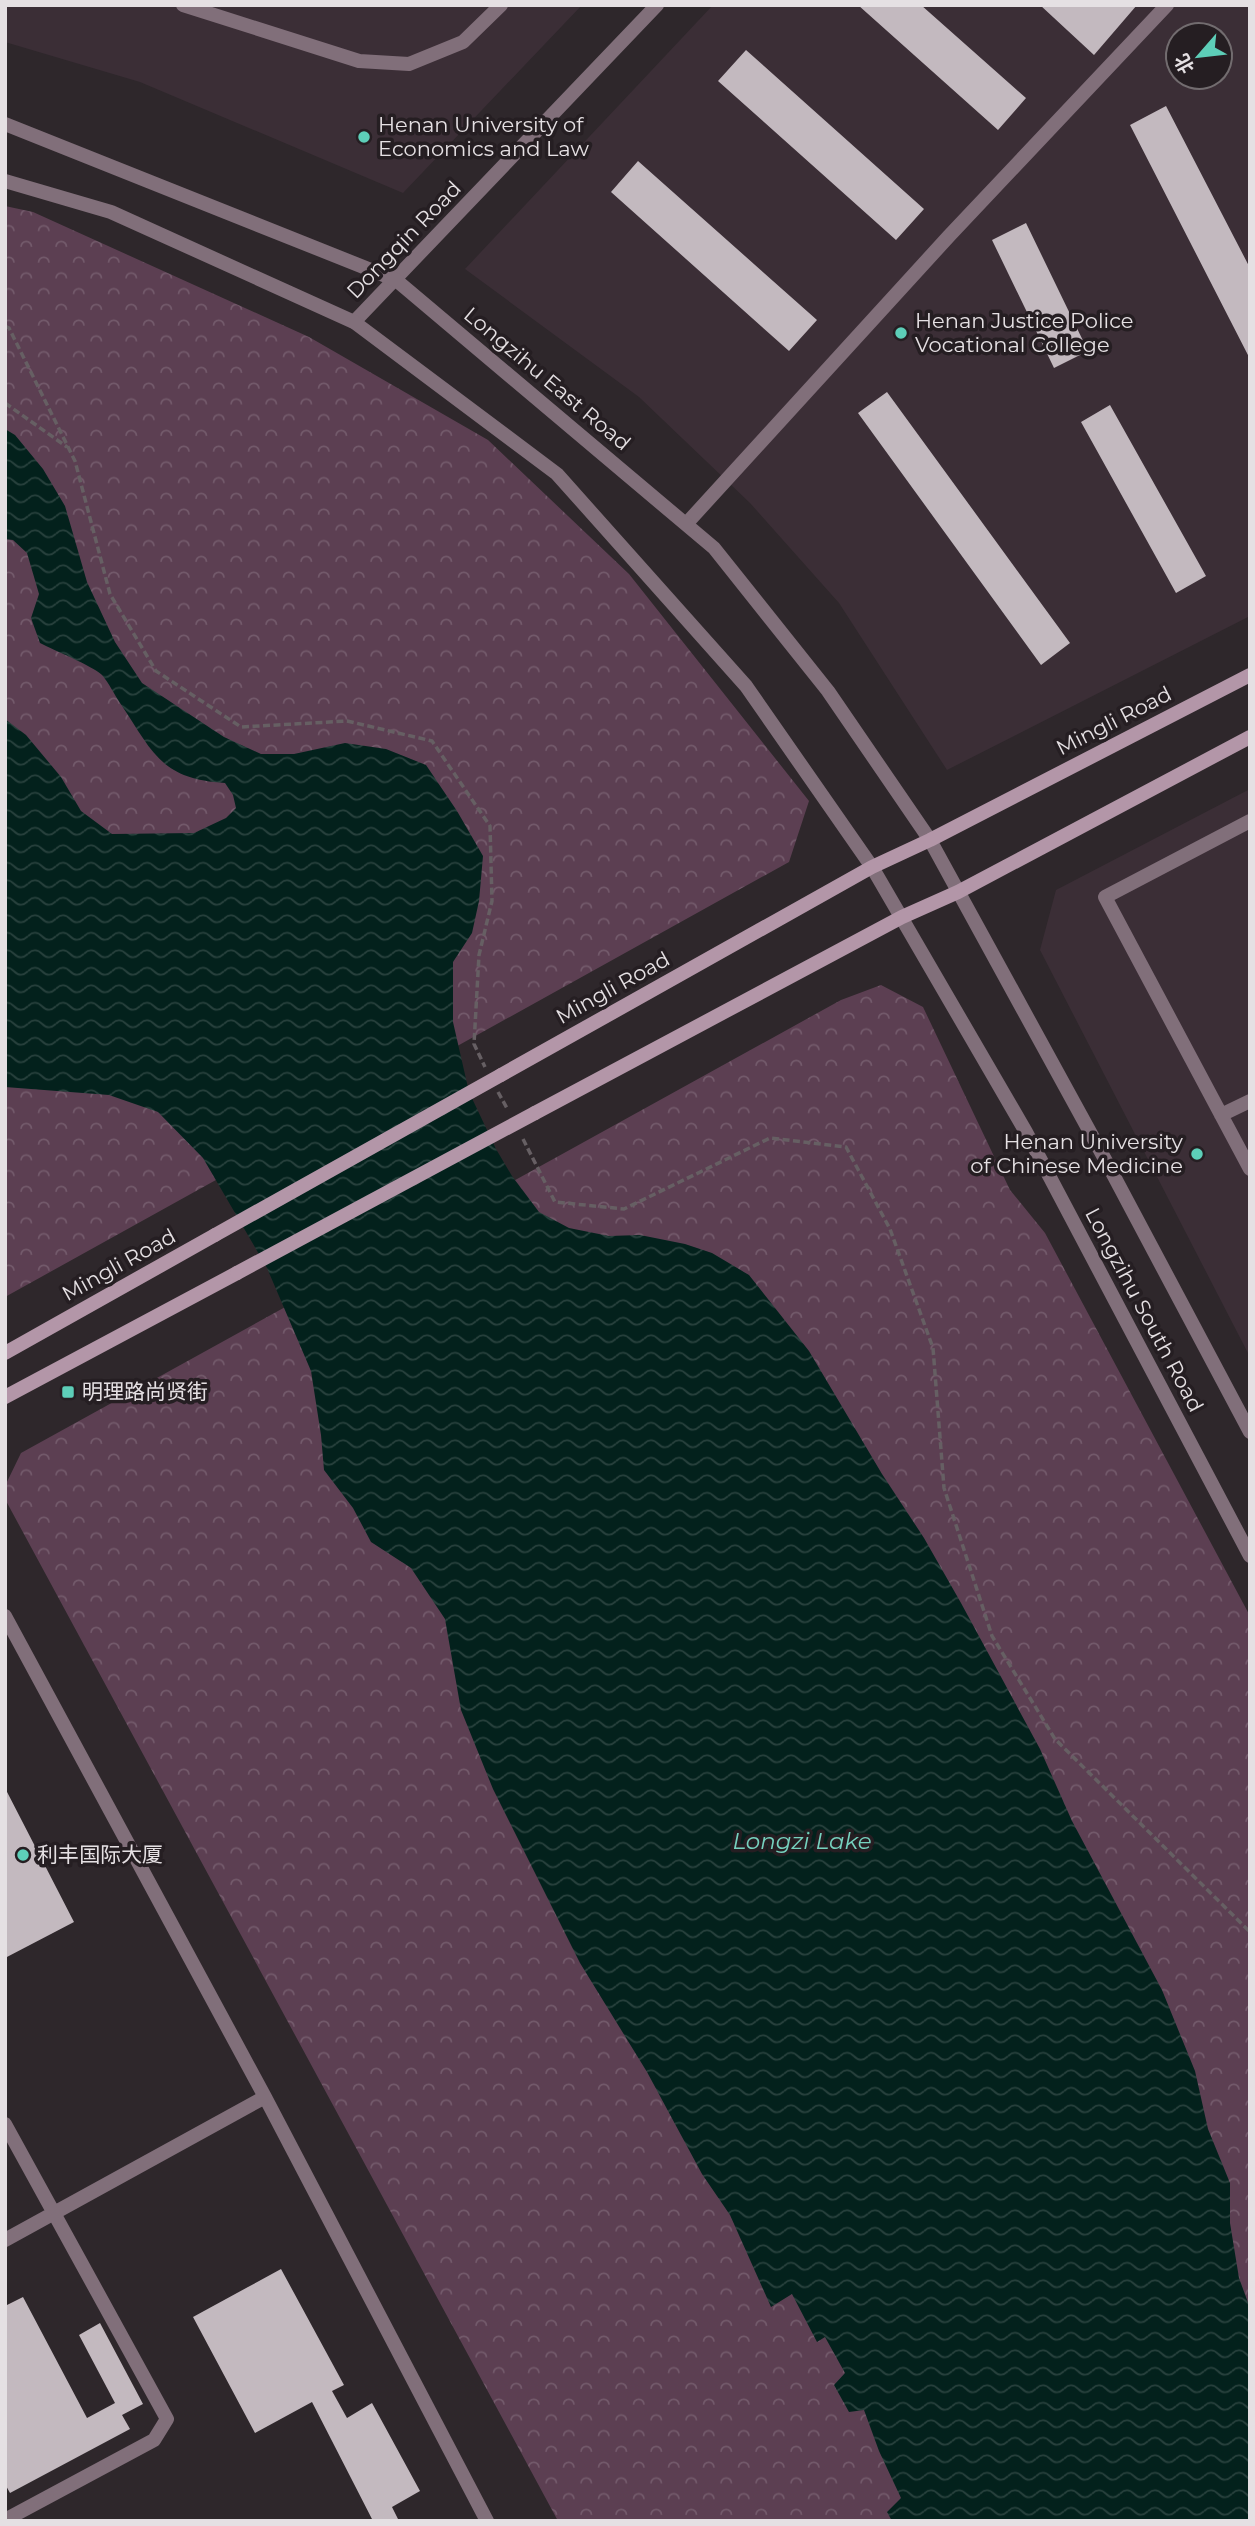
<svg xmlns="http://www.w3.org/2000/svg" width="1255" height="2526" font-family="Montserrat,'Noto Sans SC',sans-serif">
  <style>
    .built { fill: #3b2e36; fill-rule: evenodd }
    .park { fill: url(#park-crowns) }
    .water { fill: url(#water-waves) }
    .building { fill: #c3b9bf }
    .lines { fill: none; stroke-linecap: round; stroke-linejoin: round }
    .path { stroke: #665f63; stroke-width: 3.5; stroke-dasharray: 7 3.5; stroke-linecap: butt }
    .minor { stroke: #816f7a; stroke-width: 14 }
    .tertiary { stroke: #816f7a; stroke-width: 14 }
    .secondary { stroke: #b396a8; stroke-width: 14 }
    .secondary-bridge { stroke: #b396a8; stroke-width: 14 }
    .poi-dot { fill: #5dceb8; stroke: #251e22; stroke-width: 2.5 }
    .labels { text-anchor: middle; stroke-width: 7; stroke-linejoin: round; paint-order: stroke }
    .poi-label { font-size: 21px; fill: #e5e0e3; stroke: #251e22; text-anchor: start }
    .street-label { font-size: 21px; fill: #e5e0e3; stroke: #251e22 }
    .water-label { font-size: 23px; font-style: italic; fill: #76d2bf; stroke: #251e22 }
  </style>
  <defs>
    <pattern id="park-crowns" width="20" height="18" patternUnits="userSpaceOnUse" patternTransform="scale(1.75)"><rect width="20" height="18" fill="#5c3f52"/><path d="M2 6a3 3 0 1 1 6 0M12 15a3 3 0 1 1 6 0" fill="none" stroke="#735a6b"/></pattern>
    <pattern id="water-waves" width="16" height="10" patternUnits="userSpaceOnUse" patternTransform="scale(1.75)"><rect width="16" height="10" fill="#03211c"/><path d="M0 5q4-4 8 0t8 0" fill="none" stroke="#28413d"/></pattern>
  </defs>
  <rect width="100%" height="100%" fill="#2e272b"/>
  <!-- built -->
  <path class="built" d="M 5,5 L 582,5 L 403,193 L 140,82 L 5,42 Z
    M 713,5 L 1250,5 L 1250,616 L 947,770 L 839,603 L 750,503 L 639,397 L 465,269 ZM 1178,35 L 1220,35 L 1220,77 L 1178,77 Z
    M 1250,789 L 1250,1357 L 1040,950 L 1056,890 Z"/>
  <!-- park -->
  <path class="park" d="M 5,206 L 33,212 L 309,337 L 488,440 L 629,574 L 809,801 L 789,862 L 5,1297 Z
    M 881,985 L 923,1007 L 1010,1190 L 1045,1233 L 1250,1616 L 1250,2521 L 558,2521 L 5,1499 L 5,1486 L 21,1453 L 841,1000 Z"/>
  <!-- water -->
  <path class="water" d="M 5,429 L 15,435 L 43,469 L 65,506 L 87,582 L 115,642 L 142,683 L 224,737 L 261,754 L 294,754 L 345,743 L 386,749 L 426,765 L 457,811 L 483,856 L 479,901 L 472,933 L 453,962 L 453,1022 L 469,1092 L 496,1149 L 512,1176 L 539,1212 L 569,1228 L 609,1236 L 640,1235 L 685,1244 L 712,1253 L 749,1275 L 809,1351 L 882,1474 L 924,1538 L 961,1603 L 1040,1749 L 1072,1821 L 1162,1990 L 1195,2071 L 1208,2129 L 1230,2183 L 1230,2223 L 1239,2278 L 1250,2308 L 1250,2521 L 892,2521 L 887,2512 L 901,2498 L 879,2451 L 864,2410 L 849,2412 L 834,2385 L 845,2373 L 825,2337 L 817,2342 L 792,2294 L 771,2307 L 730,2215 L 702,2174 L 647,2072 L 580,1963 L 493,1789 L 461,1710 L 445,1619 L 411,1568 L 371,1542 L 353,1508 L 324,1470 L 321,1435 L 311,1371 L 267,1268 L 203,1158 L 158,1112 L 109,1095 L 5,1087 L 5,719 L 26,735 L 61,777 L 81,811 L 112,834 L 194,833 L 226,818 L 236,808 L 233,795 L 225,783 C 160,779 153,752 120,703 C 114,694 109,683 102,675 C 91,665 55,651 40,643 L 31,618 L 39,594 L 27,553 L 13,540 L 5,539 Z"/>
  <!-- building -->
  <path class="building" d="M 858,5 L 921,5 L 1026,98 L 998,130 Z
    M 1040,5 L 1137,5 L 1094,55 Z
    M 746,50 L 924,209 L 896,240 L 718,81 Z
    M 1166,106 L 1250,268 L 1250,359 L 1130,125 Z
    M 638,161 L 817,320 L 789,351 L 611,192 Z
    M 1026,223 L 1088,351 L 1054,368 L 992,240 Z
    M 887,392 L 1070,643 L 1041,665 L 858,413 Z
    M 1110,405 L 1206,576 L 1176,593 L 1081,422 Z
    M 5,1788 L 74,1922 L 5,1958 Z
    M 281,2269 L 344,2385 L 332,2391 L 347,2418 L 372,2403 L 420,2491 L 392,2507 L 399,2521 L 373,2521 L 312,2402 L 255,2433 L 193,2317 Z
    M 23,2297 L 87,2418 L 115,2403 L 79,2335 L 100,2323 L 143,2404 L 122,2415 L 130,2429 L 10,2493 L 5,2484 L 5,2306 Z"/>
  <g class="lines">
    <!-- path -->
    <path class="path" d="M 5,326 L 9,328 L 75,461 L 110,594 L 156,671 L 241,727 L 347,721 L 432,741 L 490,826 L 492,901 L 479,955 L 474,1044 L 485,1067
      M 5,403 L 67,447
      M 498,1092 L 508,1110
      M 523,1139 L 555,1202 L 624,1209 L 770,1138 L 846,1147 L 890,1229 L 933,1348 L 944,1488 L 992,1636 L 1055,1739 L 1250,1932"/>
    <!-- minor -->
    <path class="minor" d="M 183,5 L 359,61 L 409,64 L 463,42 L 501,5
      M 354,322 L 657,5
      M 687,523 L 949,236 L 1167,5
      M 1250,821 L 1105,897 L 1250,1169
      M 1221,1115 L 1250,1101"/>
    <!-- tertiary -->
    <path class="tertiary" d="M 5,124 L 396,280 L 714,548 L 828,691 L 930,840 L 1107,1163 L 1250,1432
      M 5,181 L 111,212 L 354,322 L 557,474 L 746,686 L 872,867 L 1026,1132 L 1250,1556
      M 5,1616 L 265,2097 L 487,2521
      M 5,2124 L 167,2419 L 154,2440 L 5,2520
      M 5,2240 L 265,2097"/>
    <!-- secondary -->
    <path class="secondary" d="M 501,1075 L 872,867 L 930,840 L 1250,675
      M 535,1113 L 902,917 L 958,892 L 1250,737
      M 5,1353 L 215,1235
      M 5,1397 L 237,1273"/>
    <!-- secondary-bridge -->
    <path class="secondary-bridge" d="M 215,1235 L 501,1075
      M 237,1273 L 535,1113"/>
  </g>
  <!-- markers -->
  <g class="poi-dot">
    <circle cx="364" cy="137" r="7"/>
    <circle cx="901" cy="333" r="7"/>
    <circle cx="1197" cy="1154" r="7"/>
    <rect x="61" y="1385" width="14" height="14" rx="3.5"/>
    <circle cx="23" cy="1855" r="7"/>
  </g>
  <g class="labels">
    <!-- poi labels -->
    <g class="poi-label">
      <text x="378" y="132">Henan University of<tspan x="378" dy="24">Economics and Law</tspan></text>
      <text x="915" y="328">Henan Justice Police<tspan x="915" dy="24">Vocational College</tspan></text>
      <text x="1183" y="1149" text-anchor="end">Henan University<tspan x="1183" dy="24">of Chinese Medicine</tspan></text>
      <text x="82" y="1399">明理路尚贤街</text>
      <text x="37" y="1862">利丰国际大厦</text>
    </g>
    <!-- street labels -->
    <g class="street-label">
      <text transform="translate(404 240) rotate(-46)" y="7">Dongqin Road</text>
      <text transform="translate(547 379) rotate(40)" y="7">Longzihu East Road</text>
      <text transform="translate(1114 721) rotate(-27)" y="7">Mingli Road</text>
      <text transform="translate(613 988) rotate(-29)" y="7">Mingli Road</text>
      <text transform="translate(119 1265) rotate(-29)" y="7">Mingli Road</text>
      <text transform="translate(1144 1310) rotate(62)" y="7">Longzihu South Road</text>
    </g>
    <!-- water labels -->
    <g class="water-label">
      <text x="802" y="1849">Longzi Lake</text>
    </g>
  </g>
  <!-- border -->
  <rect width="1255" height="2526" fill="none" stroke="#e5e0e3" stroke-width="14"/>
  <!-- north arrow -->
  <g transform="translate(1199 56) rotate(242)"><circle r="33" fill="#251e22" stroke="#726c6f" stroke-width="2"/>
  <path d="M0-5L12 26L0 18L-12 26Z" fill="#5dceb8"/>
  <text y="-10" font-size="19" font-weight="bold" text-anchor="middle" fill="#e5e0e3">北</text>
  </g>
</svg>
